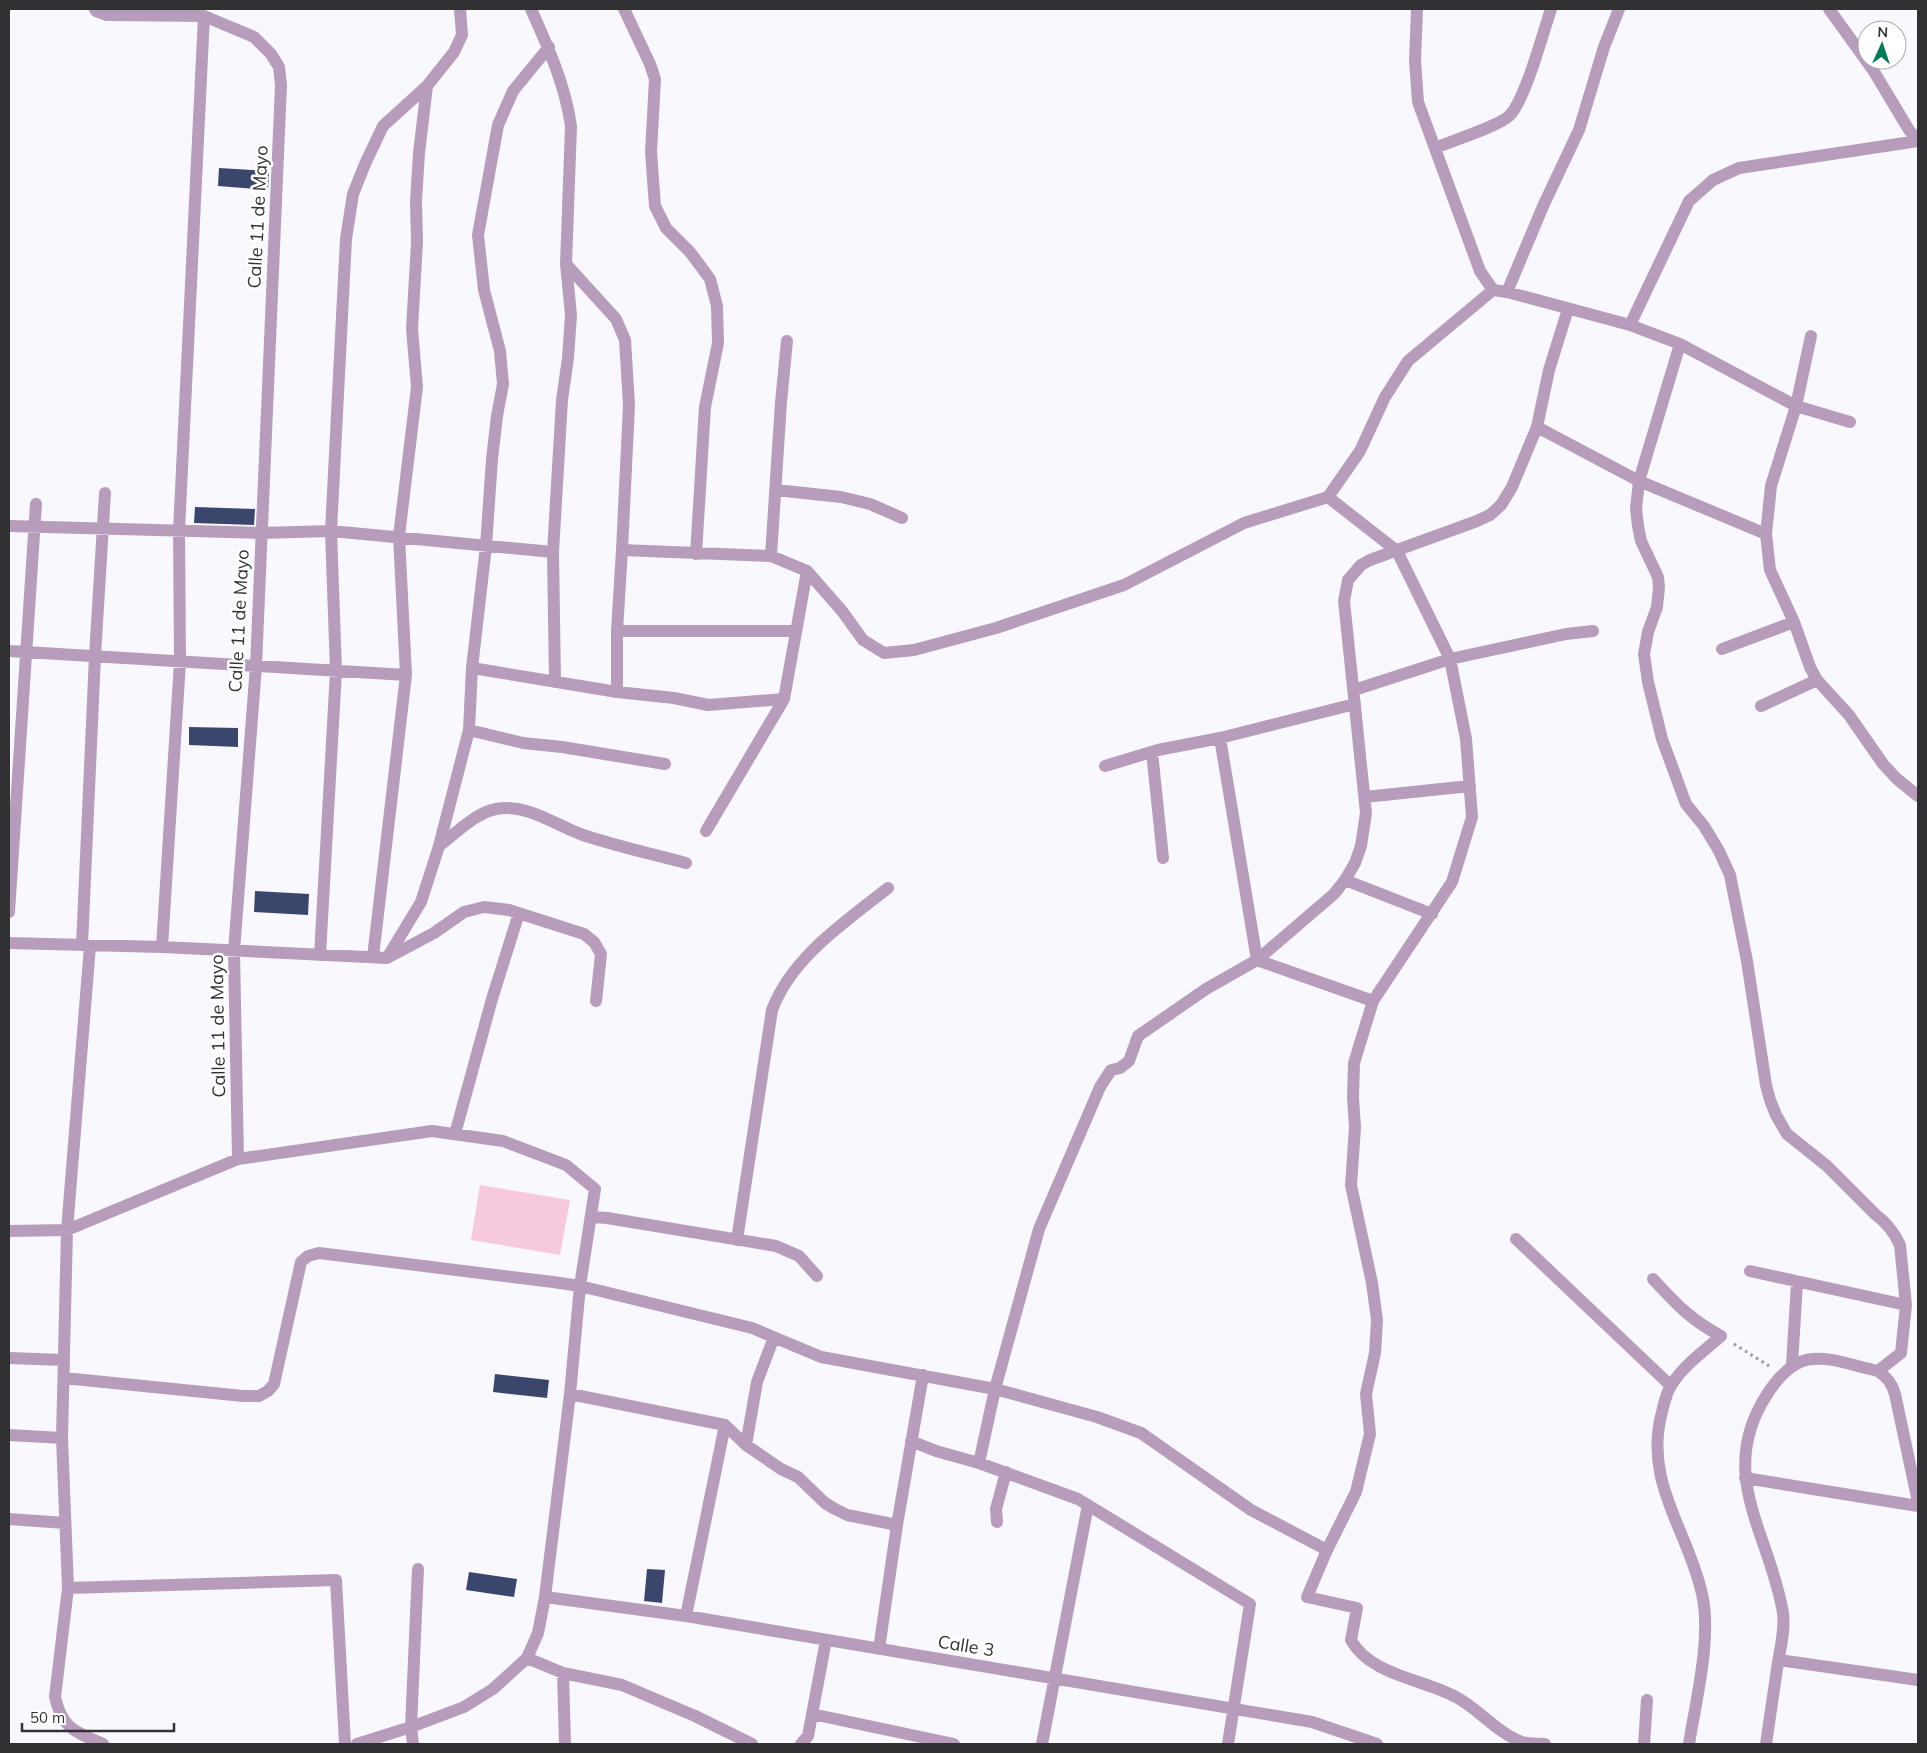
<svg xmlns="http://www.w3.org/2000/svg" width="1927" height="1753" font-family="Mulish,sans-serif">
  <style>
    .green { fill: #f7c9df }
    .building { fill: #3a466c }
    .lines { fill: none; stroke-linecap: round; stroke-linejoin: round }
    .path { stroke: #99989d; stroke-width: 3; stroke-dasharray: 2.5 4; stroke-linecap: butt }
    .minor { stroke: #b89cbc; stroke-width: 12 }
    .labels { text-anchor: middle; stroke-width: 5; stroke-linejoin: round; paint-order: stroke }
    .street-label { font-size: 18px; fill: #313033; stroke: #fff }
  </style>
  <rect width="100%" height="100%" fill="#f9f8ff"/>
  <!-- green -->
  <path class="green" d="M 480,1185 L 570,1200 L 560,1255 L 471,1240 Z"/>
  <!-- building -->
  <path class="building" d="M 219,168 L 269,171 L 268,190 L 218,186 Z
    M 195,507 L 255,509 L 254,525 L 194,523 Z
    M 189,727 L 238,728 L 238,747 L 189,745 Z
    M 255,891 L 309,894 L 308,915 L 254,912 Z
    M 495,1374 L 549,1380 L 547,1398 L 493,1392 Z
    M 647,1569 L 665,1570 L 662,1603 L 644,1601 Z
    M 469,1572 L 517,1579 L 514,1597 L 466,1590 Z"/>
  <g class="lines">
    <!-- path -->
    <path class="path" d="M 1734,1344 L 1769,1366"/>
    <!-- minor -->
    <path class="minor" d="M 95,9 L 96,11 L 107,15 L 204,16 L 254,37 L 271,54 L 279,67 L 281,85 L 256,666 L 234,951 L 238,1159
      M 531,9 C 548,47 565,84 571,126 L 566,264 L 616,319 L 625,340 L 629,405 L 622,550 L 771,556 L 807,571 L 842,611 L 863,640 L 884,653 L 914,650 L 996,628 L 1124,585 L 1244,523 L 1328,497 L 1360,451 L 1385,397 L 1408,361 L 1493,290 L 1480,271 L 1418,102 L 1415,60 L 1417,9
      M 624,9 L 650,64 L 655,79 L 651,152 L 655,206 L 666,228 L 690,252 L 710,279 L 717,306 L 718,343 L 705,407 L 696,554
      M 1829,9 L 1873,70 L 1909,130 L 1918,141
      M 1435,148 C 1451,141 1499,126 1509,116 C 1525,101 1543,33 1551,9
      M 1493,290 L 1507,292 L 1630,325 L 1680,344 L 1796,406 L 1850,422
      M 1507,292 L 1544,204 L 1579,130 L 1604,47 L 1619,9
      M 1630,325 L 1689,201 L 1713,180 L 1739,168 L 1918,141
      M 1811,336 L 1796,406 L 1771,486 L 1766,534 L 1770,570 L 1794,622 L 1810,667 L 1817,680 L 1849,715 L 1883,764 L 1897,779 L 1918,796
      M 1680,344 L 1639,481 L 1636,509 L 1638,526 L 1641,541 L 1658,577 L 1659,587 L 1657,607 L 1648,632 L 1644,654 L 1648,682 L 1662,739 L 1686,804 L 1704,826 L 1719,851 L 1730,875 L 1747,961 L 1766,1085 L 1770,1100 L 1776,1115 L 1787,1134 L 1827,1166 L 1876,1215 C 1887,1223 1894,1232 1900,1245 L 1906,1305 L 1901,1353 L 1878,1371
      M 1537,427 L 1639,481 L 1766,534
      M 776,490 L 841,497 L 870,504 L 902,518
      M 1328,497 L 1397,551 L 1450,659 L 1466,739 L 1472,817 L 1452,882 L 1373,1001 L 1354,1063 L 1353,1098 L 1355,1127 L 1351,1185 L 1372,1283 L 1377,1320 L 1375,1353 L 1366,1394 L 1370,1434 L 1356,1492 L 1327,1550 L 1307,1597 L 1357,1608 L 1351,1640 C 1370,1675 1423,1679 1456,1697 C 1479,1709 1497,1733 1522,1742 C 1529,1744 1538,1744 1545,1744
      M 9,526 L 261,533 L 331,531 L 553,552
      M 771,556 L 781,402 L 787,341
      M 617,631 L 795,631
      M 1722,649 L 1794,622
      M 9,651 L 406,675
      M 472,668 L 617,692 L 674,698 L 708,705 L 784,699
      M 555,682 L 553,552 L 562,400 L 568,358 L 571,315 L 566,264
      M 1354,690 L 1450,659 L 1566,634 L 1593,631
      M 617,692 L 617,631 L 622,550
      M 1761,706 L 1817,680
      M 469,730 L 523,743 L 562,747 L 665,764
      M 1220,738 L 1257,960
      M 1152,752 L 1163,858
      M 1105,766 L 1158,750 L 1220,738 L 1355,704
      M 1365,797 L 1470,786
      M 706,831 L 784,699 L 807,571
      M 439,846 C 456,833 475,813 496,809 C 527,803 555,825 583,835 C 616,846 652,854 686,863
      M 1345,880 L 1432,914
      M 9,912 L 36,504
      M 9,943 L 162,947 L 387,958 L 434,933 L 464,912 L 484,907 L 509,910 L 584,934 L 594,942 L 601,954 L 596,1001
      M 82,945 L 95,656 L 105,493
      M 90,946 L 67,1230 L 62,1438 L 68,1588 L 55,1697 C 62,1729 76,1732 103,1744
      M 162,947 L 180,662 L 179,531 L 204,16
      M 320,955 L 336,671 L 331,531 L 346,239 L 353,194 L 365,164 L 383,126 L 427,86 L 454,52 L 462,35 L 460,9
      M 373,957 L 406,675 L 399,536 L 417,387 L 412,329 L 417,242 L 416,201 L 419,153 L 427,86
      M 387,958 L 421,902 L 439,846 L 469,730 L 472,668 L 486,546 L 492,459 L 497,416 L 503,384 L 500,351 L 484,290 L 478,235 L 498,125 L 513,91 L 549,47
      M 1257,960 L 1373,1001
      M 455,1134 L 492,999 L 519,913
      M 592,1217 L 607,1218 L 776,1246 L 799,1256 L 817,1276
      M 9,1231 L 67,1230 L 238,1159 L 432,1131 L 503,1141 L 566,1165 L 595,1189 L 580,1286 L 570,1394 L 545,1597 L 538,1633 L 527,1658 L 493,1689 L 464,1707 L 411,1727 L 357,1744
      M 1516,1239 L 1670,1385
      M 737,1240 L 772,1010 C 792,957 845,922 888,888
      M 1750,1271 L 1906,1305
      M 1653,1279 C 1676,1304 1691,1320 1721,1336 C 1704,1351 1684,1365 1672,1384 C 1667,1391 1664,1403 1662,1412 C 1643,1482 1688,1530 1702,1594 C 1712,1637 1696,1700 1689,1744
      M 9,1358 L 64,1360
      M 1792,1365 L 1797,1282
      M 64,1378 L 243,1396 L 259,1396 L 268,1391 L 274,1384 L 301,1262 L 308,1256 L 319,1253 L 553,1282 L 580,1286 L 752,1328 L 821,1357 L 995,1389 L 1097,1417 L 1141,1433 L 1251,1510 L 1327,1550
      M 570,1394 L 725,1425 L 686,1616
      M 725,1425 L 746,1445 L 781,1469 L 798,1477 L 825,1503 L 835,1509 L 847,1515 L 897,1525
      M 9,1435 L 62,1438
      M 911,1441 L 936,1451 L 979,1463 L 1078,1499 L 1250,1604 L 1228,1744
      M 746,1445 L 757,1382 L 774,1337
      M 979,1463 L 995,1389 L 1039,1229 L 1100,1087 L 1111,1070 L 1120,1068 L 1129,1061 L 1138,1036 L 1206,989 L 1257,960 L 1334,894 L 1345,880 L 1355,863 L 1361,846 L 1366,813 L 1344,601 L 1348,580 L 1361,565 L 1370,560 L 1477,521 L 1490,515 L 1501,505 L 1512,487 L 1537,427 L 1549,370 L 1568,309
      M 1745,1478 L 1918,1506
      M 9,1519 L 65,1523
      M 997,1522 L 996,1509 L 1006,1472
      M 68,1588 L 336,1580 L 345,1744
      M 545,1597 L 686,1616 L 1312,1722 L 1377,1744
      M 879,1649 L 897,1525 L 923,1375
      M 527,1658 L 563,1673 L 622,1685 L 695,1716 L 752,1744
      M 1779,1660 L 1918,1680
      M 563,1673 L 565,1744
      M 812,1714 L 954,1744
      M 413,1744 L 411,1727 L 418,1569
      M 801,1744 L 808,1736 L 826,1640
      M 1042,1744 L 1088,1505
      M 1644,1744 L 1647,1700
      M 1766,1744 C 1770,1717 1774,1689 1778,1662 C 1781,1646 1785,1629 1783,1613 C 1770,1534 1716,1475 1766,1396 C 1800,1342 1825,1359 1878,1371 C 1887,1377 1892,1383 1895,1394 L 1918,1502"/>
  </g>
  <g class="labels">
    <!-- street labels -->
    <g class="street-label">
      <text transform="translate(258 217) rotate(-87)" y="6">Calle 11 de Mayo</text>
      <text transform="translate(239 621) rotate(-87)" y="6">Calle 11 de Mayo</text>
      <text transform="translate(218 1026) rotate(-91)" y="6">Calle 11 de Mayo</text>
      <text transform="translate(966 1646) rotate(9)" y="6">Calle 3</text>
    </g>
  </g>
  <!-- border -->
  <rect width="1927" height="1753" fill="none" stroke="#313033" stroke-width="20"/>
  <!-- north arrow -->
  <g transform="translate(1882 45) rotate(3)"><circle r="24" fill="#ffffff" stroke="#adacad"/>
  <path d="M0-4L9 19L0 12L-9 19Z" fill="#007a58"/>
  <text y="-8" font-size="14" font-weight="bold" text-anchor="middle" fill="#313033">N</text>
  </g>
  <!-- scale -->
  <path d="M22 1723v8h152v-8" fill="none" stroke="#313033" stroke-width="2.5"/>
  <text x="30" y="1723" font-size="15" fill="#313033" stroke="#ffffff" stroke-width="4" paint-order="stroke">50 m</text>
</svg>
